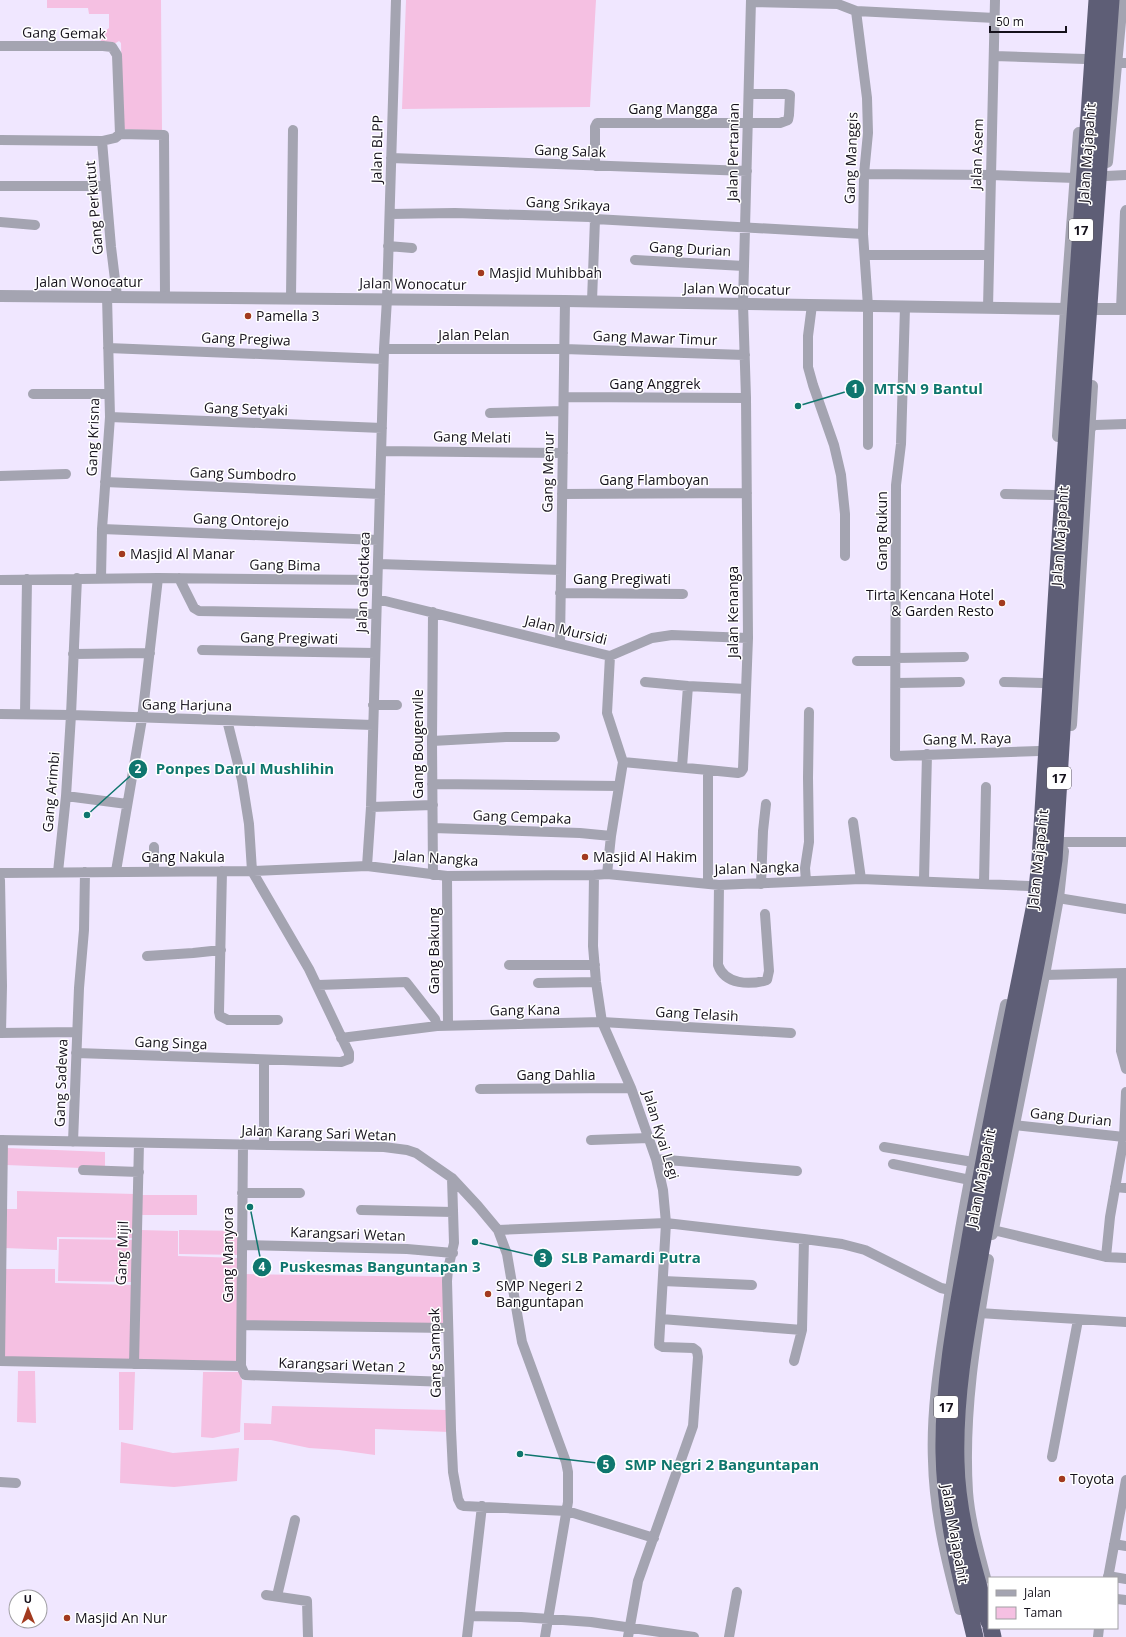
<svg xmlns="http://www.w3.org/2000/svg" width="1126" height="1637" font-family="'Open Sans',sans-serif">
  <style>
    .green { fill: #f5c0e2 }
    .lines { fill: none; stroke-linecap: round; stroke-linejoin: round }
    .minor { stroke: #a4a4b1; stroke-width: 10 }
    .tertiary { stroke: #a4a4b1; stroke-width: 12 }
    .trunk { stroke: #5e5e76; stroke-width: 17 }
    .poi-dot { fill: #a23a1f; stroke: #fff; stroke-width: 1.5 }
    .labels { text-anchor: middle; stroke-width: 3; stroke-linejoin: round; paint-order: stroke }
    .shield { fill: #fff; stroke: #5b585f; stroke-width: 1 }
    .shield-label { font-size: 13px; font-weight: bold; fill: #15111b }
    .street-label { font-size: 14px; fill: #15111b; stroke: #fff }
    .poi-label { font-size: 14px; fill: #15111b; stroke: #fff; text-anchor: start }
    .leader { fill: none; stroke: #0f766e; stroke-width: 1.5 }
    .callout-dot { fill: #0f766e; stroke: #fff; stroke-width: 1.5 }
    .mark-label { font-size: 12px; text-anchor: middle; font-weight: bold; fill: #fff }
    .callout-label { font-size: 15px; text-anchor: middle; font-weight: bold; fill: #0f766e; stroke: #fff; stroke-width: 3; stroke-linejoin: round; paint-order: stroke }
  </style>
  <rect width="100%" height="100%" fill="#f0e7ff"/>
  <!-- green -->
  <path class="green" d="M 47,0 L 161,0 L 162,131 L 123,129 L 121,43 L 119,41 L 114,44 L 101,42 L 100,35 L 109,28 L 109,14 L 89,14 L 88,8 L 47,8 Z
    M 406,0 L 596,0 L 590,107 L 402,109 Z
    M 7,1148 L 105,1152 L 105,1169 L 6,1165 Z
    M 17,1191 L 136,1194 L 135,1238 L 57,1237 L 57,1250 L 4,1248 L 5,1209 L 17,1209 Z
    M 140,1195 L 197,1195 L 197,1215 L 140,1215 Z
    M 140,1230 L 178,1231 L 178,1256 L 239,1258 L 237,1362 L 138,1361 Z
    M 179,1230 L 241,1231 L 241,1255 L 179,1254 Z
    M 59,1239 L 134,1240 L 133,1282 L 58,1281 Z
    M 4,1269 L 55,1269 L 55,1283 L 133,1285 L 131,1362 L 3,1358 Z
    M 244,1274 L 444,1277 L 443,1327 L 244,1324 Z
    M 18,1371 L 35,1371 L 36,1423 L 17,1422 Z
    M 119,1372 L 135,1372 L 133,1430 L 119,1430 Z
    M 203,1372 L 239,1372 L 242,1381 L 240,1432 L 213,1438 L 201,1437 Z
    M 272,1406 L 448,1410 L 449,1432 L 375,1429 L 375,1455 L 339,1450 L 309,1448 L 271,1440 L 244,1440 L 244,1423 L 271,1424 Z
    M 121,1442 L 173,1453 L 239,1448 L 237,1481 L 174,1487 L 120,1483 Z"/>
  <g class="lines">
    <!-- minor -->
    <path class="minor" d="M 751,2 L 838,4 L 856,11 L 995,18
      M 856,11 L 867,98 L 868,133 L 864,174 L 863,234 L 868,306 L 868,445
      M 0,46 L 103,46 L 112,47 L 117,55 L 120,134
      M 994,56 L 1085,59
      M 1117,63 L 1126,63
      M 0,140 L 102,141 L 115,138 L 120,134 L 164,135 L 165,297
      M 102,141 L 111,247 L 117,296
      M 391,158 L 747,171
      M 595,166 L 595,127 L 597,123 L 780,123 L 788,120 L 789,115 L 790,95 L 786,94 L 749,94
      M 864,174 L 991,175 L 1076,178
      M 1106,176 L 1126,175
      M 0,186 L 106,186
      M 390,214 L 455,213 L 590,217 L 595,219 L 863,234
      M 0,222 L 35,225
      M 388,246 L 412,248
      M 866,255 L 988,255
      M 635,260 L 744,266
      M 291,298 L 293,130
      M 592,301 L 595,219
      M 812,305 L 808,336 L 808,367 L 813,385 L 834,445 L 841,475 L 845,514 L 845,556
      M 905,307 L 901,444 L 896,485 L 895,756 L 1039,751
      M 988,308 L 995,0
      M 1121,309 L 1125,212 L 1126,210
      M 108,348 L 383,359
      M 384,349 L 564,349 L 745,355
      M 33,394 L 109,394
      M 564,397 L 746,398
      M 490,413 L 563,411
      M 110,417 L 382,428
      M 1090,428 L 1095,425 L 1126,424
      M 381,451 L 563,453
      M 0,476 L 66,474
      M 105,482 L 380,494
      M 562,494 L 747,493
      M 1005,494 L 1055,495
      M 102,529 L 378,540
      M 378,564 L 561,570
      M 101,578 L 102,529 L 110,417 L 107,296
      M 179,578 L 194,608 L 199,611 L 376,614
      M 0,580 L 158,578 L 377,580
      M 560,593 L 683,594
      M 377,599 L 610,656 L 652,638 L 672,635 L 748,638
      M 433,612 L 432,741 L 433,875
      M 560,643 L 565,301
      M 202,650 L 375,653
      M 73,654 L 150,653
      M 895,658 L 964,657
      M 857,661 L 895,661
      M 645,682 L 688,686 L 746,689
      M 1004,682 L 1043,683
      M 896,683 L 960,682
      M 373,705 L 397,705
      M 0,714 L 71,715 L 373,725
      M 25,714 L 27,579
      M 432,741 L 506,737 L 555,737
      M 623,762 L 708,770
      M 682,767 L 688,686
      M 432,784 L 619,786
      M 66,796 L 127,804
      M 371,807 L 433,805
      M 853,822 L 861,879
      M 433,828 L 580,833 L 611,836
      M 1063,842 L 1126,842
      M 367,866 L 371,807 L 384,349 L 387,299 L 396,0
      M 116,871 L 142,719 L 158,578
      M 154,871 L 154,847
      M 222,871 L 219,1012 L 220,1016 L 228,1020 L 278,1020
      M 58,872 L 66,796 L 71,715 L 77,578
      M 0,873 L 252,871 L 367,866 L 447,876 L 594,875 L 607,874 L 719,885 L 861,879 L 1029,886
      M 607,874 L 611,836 L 623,762 L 607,713 L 610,656
      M 594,875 L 593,946 L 596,982 L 602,1022 L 631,1088 L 656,1159 L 663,1190 L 666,1223 L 659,1345 L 663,1347 L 693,1348 L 697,1351 L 698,1357 L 693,1426 L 638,1581 L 628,1637
      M 447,876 L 448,1025
      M 0,880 L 2,986 L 1,1033
      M 924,880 L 927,754
      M 806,881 L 805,868 L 809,842 L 808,778 L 809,712
      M 708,883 L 708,770 L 738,773 L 741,772 L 743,769 L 748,638 L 746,398 L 743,304 L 751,0
      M 984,883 L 986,787
      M 761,884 L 763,831 L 766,804
      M 719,885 L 718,965 C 725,985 750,985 767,980 L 769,971 L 765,914
      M 1058,898 L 1126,909
      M 147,956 L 193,953 L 221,950
      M 509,965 L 595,965
      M 1122,974 L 1121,1051 L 1126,1069
      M 1044,975 L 1126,973
      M 538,983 L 596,982
      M 318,985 L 406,982 L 435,1019 L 437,1026
      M 0,1033 L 77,1032
      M 341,1038 L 437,1026 L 602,1022 L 791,1033
      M 76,1053 L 341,1062 L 349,1059 L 349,1053 L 309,969 L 252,871 L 249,824 L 242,780 L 227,720
      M 480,1089 L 631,1088
      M 1014,1125 L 1124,1137
      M 0,1140 L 384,1147 L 407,1150 L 416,1153 L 452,1178 L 478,1206 L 498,1230 L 507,1254 L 522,1342 L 566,1462 L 568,1472 L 568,1502 L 545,1637
      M 591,1140 L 649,1138
      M 73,1142 L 79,988 L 84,930 L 85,872
      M 243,1144 L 241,1366 L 245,1375 L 449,1382
      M 264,1145 L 264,1060
      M 884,1147 L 973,1162
      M 656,1159 L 797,1171
      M 893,1164 L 970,1180
      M 83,1170 L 139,1172
      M 452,1178 L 454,1243 L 448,1269 L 447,1281 L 451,1430 L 453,1472 L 458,1499 L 461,1505 L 464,1506 L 567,1511 L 654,1538
      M 1115,1187 L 1126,1188
      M 242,1193 L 300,1193
      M 361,1210 L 453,1212
      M 498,1230 L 666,1223 L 804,1239 L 842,1244 L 865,1250 L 941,1288 L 950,1290
      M 993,1230 L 1106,1257 L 1126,1258
      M 242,1245 L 407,1249 L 453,1253
      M 1106,1257 L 1110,1217 L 1124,1137 L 1126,1092
      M 663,1281 L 752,1285
      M 979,1313 L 1126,1322
      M 661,1319 L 802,1330
      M 242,1325 L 448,1328
      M 0,1361 L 241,1366
      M 0,1361 L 3,1140
      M 794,1361 L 802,1330 L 804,1239
      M 134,1364 L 139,1143
      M 1052,1457 L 1078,1320
      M 0,1482 L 16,1483
      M 1114,1544 L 1126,1546
      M 1108,1576 L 1126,1579
      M 1108,1578 L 1126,1480
      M 266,1595 L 307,1601 L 308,1637
      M 277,1596 L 295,1520
      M 1117,1599 L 1126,1600
      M 470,1616 L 521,1617 L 591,1622 L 694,1637
      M 467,1637 L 482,1506
      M 729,1637 L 737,1592
      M 1098,1637 L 1099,1628"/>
    <!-- tertiary -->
    <path class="tertiary" d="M 1107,162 L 1122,0
      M 0,296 L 565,301 L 1066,309
      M 1096,309 L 1126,309
      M 1058,436 L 1066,309 L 1079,133
      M 1071,725 L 1092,386
      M 992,1234 L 1044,975 L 1058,898 L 1063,851
      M 985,1578 C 978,1551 969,1520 967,1492 C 962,1414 975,1337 988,1260
      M 960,1609 C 947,1561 935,1511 934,1461 C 932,1415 939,1368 946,1323 C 961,1216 984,1110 1006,1005"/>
    <!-- trunk -->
    <path class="trunk" d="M 989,1622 C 974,1570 957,1517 956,1462 C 954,1394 967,1328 979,1261 C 992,1187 1007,1113 1021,1040 C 1033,980 1046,920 1054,860 L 1084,374 L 1111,0
      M 991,1628 L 993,1637
      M 975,1637 C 960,1576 945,1515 944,1452 C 943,1384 956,1316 968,1250 C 988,1132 1013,1016 1036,899 L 1040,859 L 1064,475 L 1097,0"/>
  </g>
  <!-- markers -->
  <g class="poi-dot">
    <circle cx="481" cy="273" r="4"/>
    <circle cx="248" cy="316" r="4"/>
    <circle cx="122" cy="554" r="4"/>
    <circle cx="1002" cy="603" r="4"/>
    <circle cx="585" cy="857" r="4"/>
    <circle cx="488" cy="1294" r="4"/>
    <circle cx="1062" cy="1479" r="4"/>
    <circle cx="67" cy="1618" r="4"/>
  </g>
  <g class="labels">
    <!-- shield labels -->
    <g class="shield">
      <rect x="1069" y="219" width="24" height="22" rx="3"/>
      <rect x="1047" y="767" width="24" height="22" rx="3"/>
      <rect x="934" y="1396" width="24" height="22" rx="3"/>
    </g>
    <g class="shield-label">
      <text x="1081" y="235">17</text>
      <text x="1059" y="783">17</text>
      <text x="946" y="1412">17</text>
    </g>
    <!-- street labels -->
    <g class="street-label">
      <text transform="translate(64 33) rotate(1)" y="5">Gang Gemak</text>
      <text x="673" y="114">Gang Mangga</text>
      <text transform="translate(377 149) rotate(-89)" y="5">Jalan BLPP</text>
      <text transform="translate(570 151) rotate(2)" y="5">Gang Salak</text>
      <text transform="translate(733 152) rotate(-89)" y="5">Jalan Pertanian</text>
      <text transform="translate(1087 153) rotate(-86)" y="5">Jalan Majapahit</text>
      <text transform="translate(977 154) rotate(-88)" y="5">Jalan Asem</text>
      <text transform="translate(851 158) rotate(-88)" y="5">Gang Manggis</text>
      <text transform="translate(568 204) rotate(3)" y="5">Gang Srikaya</text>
      <text transform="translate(94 208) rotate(-95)" y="5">Gang Perkutut</text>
      <text transform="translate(690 249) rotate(3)" y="5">Gang Durian</text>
      <text x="89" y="287">Jalan Wonocatur</text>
      <text transform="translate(413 284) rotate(1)" y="5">Jalan Wonocatur</text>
      <text transform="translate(737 289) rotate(1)" y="5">Jalan Wonocatur</text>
      <text x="474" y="340">Jalan Pelan</text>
      <text transform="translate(655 338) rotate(2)" y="5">Gang Mawar Timur</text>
      <text transform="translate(246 339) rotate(2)" y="5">Gang Pregiwa</text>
      <text x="655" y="389">Gang Anggrek</text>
      <text transform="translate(246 409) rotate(2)" y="5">Gang Setyaki</text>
      <text transform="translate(93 437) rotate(-88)" y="5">Gang Krisna</text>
      <text transform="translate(472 437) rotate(1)" y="5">Gang Melati</text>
      <text transform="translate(548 472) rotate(-89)" y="5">Gang Menur</text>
      <text transform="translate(243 474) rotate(2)" y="5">Gang Sumbodro</text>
      <text x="654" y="485">Gang Flamboyan</text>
      <text transform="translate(241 520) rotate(2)" y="5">Gang Ontorejo</text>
      <text transform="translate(882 531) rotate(-90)" y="5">Gang Rukun</text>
      <text transform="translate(1060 536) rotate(-86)" y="5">Jalan Majapahit</text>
      <text transform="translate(285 565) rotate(1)" y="5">Gang Bima</text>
      <text x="622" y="584">Gang Pregiwati</text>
      <text transform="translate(363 582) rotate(-88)" y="5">Jalan Gatotkaca</text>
      <text transform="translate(733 612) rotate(-90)" y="5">Jalan Kenanga</text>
      <text transform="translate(566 630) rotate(14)" y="5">Jalan Mursidi</text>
      <text transform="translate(289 638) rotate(1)" y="5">Gang Pregiwati</text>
      <text transform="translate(187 705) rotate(1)" y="5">Gang Harjuna</text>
      <text transform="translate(967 739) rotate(-1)" y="5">Gang M. Raya</text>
      <text transform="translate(418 744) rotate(-90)" y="5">Gang Bougenvile</text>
      <text transform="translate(51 792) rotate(-85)" y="5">Gang Arimbi</text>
      <text transform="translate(522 817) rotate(2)" y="5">Gang Cempaka</text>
      <text x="183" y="862">Gang Nakula</text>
      <text transform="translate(436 858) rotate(4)" y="5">Jalan Nangka</text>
      <text transform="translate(1038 859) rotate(-84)" y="5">Jalan Majapahit</text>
      <text transform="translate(757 868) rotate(-2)" y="5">Jalan Nangka</text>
      <text transform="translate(434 951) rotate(-90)" y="5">Gang Bakung</text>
      <text transform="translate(525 1010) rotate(-1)" y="5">Gang Kana</text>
      <text transform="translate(697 1014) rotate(3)" y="5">Gang Telasih</text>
      <text transform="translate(171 1043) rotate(2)" y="5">Gang Singa</text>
      <text x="556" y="1080">Gang Dahlia</text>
      <text transform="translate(61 1083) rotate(-88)" y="5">Gang Sadewa</text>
      <text transform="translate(1071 1117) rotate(6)" y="5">Gang Durian</text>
      <text transform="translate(319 1133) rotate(2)" y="5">Jalan Karang Sari Wetan</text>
      <text transform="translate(661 1135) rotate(73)" y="5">Jalan Kyai Legi</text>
      <text transform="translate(981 1178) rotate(-79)" y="5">Jalan Majapahit</text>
      <text transform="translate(348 1234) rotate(2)" y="5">Karangsari Wetan</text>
      <text transform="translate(122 1253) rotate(-88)" y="5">Gang Mijil</text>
      <text transform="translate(228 1255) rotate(-90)" y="5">Gang Manyora</text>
      <text transform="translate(435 1353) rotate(-91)" y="5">Gang Sampak</text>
      <text transform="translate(342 1365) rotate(2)" y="5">Karangsari Wetan 2</text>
      <text transform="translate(955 1534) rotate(80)" y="5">Jalan Majapahit</text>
    </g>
    <!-- poi labels -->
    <g class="poi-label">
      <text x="489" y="278">Masjid Muhibbah</text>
      <text x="256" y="321">Pamella 3</text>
      <text x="130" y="559">Masjid Al Manar</text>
      <text x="994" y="600" text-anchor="end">Tirta Kencana Hotel<tspan x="994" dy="16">&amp; Garden Resto</tspan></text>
      <text x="593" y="862">Masjid Al Hakim</text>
      <text x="496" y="1291">SMP Negeri 2<tspan x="496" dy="16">Banguntapan</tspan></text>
      <text x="1070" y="1484">Toyota</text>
      <text x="75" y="1623">Masjid An Nur</text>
    </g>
  </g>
  <!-- callouts -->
  <path class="leader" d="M798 406L855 389M87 815L138 769M475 1242L543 1258M250 1207L262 1267M520 1454L606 1464"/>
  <g class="callout-dot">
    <circle cx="798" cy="406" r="4"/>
    <circle cx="87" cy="815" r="4"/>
    <circle cx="475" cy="1242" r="4"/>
    <circle cx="250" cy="1207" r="4"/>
    <circle cx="520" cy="1454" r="4"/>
    <circle cx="855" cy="389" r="10"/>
    <circle cx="138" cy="769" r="10"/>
    <circle cx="543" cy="1258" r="10"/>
    <circle cx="262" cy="1267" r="10"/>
    <circle cx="606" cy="1464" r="10"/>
  </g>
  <g class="mark-label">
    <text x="855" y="393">1</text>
    <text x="138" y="773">2</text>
    <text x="543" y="1262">3</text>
    <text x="262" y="1271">4</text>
    <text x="606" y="1469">5</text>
  </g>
  <g class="callout-label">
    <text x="928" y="394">MTSN 9 Bantul</text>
    <text x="245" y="774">Ponpes Darul Mushlihin</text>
    <text x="631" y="1263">SLB Pamardi Putra</text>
    <text x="380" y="1272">Puskesmas Banguntapan 3</text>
    <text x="722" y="1470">SMP Negri 2 Banguntapan</text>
  </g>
  <!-- legend -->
  <rect x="988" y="1577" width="130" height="52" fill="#ffffff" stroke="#a1a0a4"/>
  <rect x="996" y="1590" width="20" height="6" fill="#a4a4b1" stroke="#a1a0a4"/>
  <text x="1024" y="1597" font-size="12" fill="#15111b">Jalan</text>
  <rect x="996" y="1607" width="20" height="12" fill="#f5c0e2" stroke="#a1a0a4"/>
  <text x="1024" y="1617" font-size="12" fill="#15111b">Taman</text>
  <!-- north arrow -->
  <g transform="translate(28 1609) rotate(359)"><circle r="19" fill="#ffffff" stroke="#a1a0a4"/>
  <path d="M0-3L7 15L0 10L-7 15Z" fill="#a23a1f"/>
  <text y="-6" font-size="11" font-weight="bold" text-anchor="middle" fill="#15111b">U</text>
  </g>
  <!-- scale -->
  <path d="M990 26v6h76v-6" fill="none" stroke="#15111b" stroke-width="2"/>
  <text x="996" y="26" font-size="12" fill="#15111b" stroke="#ffffff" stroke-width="3" paint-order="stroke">50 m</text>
</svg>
